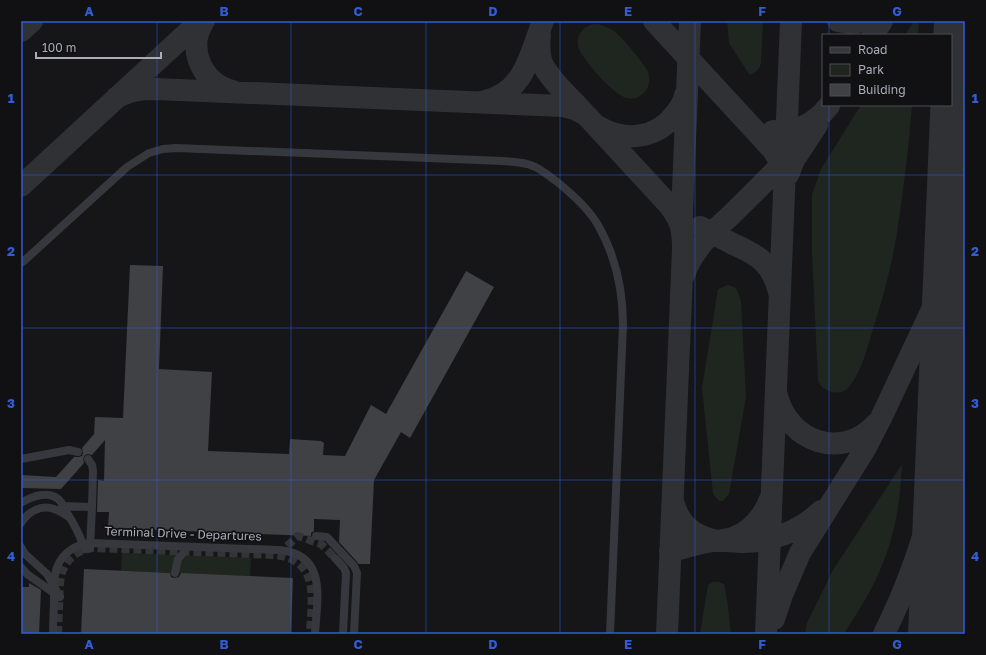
<svg xmlns="http://www.w3.org/2000/svg" width="986" height="655" font-family="'Golos Text',sans-serif">
  <style>
    .green { fill: #1e261f }
    .lines { fill: none; stroke-linecap: round; stroke-linejoin: round }
    .taxiway { stroke: #303135; stroke-width: 22 }
    .runway { stroke: #303135; stroke-width: 56 }
    .building { fill: #404145 }
    .minor-tunnel { stroke: #333438; stroke-width: 8; stroke-dasharray: 8 4; stroke-linecap: butt }
    .minor { stroke: #37383d; stroke-width: 8 }
    .minor-bridge { stroke: #37383d; stroke-width: 8 }
    .grid { fill: none; stroke: #325cd3; stroke-width: 1; stroke-opacity: 0.55 }
    .labels { text-anchor: middle; stroke-width: 3.5; stroke-linejoin: round; paint-order: stroke }
    .street-label { font-size: 12px; fill: #a8adb8; stroke: #111113 }
    .neatline { fill: none; stroke: #325cd3; stroke-width: 1.5 }
    .grid-label { font-size: 13px; text-anchor: middle; font-weight: bold; fill: #325cd3 }
  </style>
  <rect width="100%" height="100%" fill="#161618"/>
  <!-- green -->
  <path class="green" d="M 727,21 L 763,21 L 761,63 C 759,70 756,72 750,75 L 749,74 L 729,43 Z
    M 914,21 L 919,21 L 918,35 L 905,35 Z
    M 594,24 C 601,24 607,27 614,31 C 624,39 632,50 640,60 C 642,63 646,67 647,70 C 653,81 647,94 636,98 C 632,99 626,99 622,96 C 610,90 584,61 579,49 C 574,37 583,26 594,24 Z
    M 861,105 L 912,105 C 909,145 904,186 898,226 C 893,262 883,298 872,332 C 867,349 860,376 848,388 C 842,395 830,393 823,388 C 821,386 819,383 818,380 L 812,252 L 812,195 L 821,169 Z
    M 728,285 L 736,288 L 741,301 L 746,397 L 729,494 L 723,501 L 719,501 L 713,494 L 702,388 L 718,289 Z
    M 902,464 C 900,509 893,547 872,587 C 864,603 853,619 844,634 L 805,634 L 807,623 L 833,570 Z
    M 122,553 L 251,558 L 250,576 L 121,571 Z
    M 713,582 L 719,582 L 724,584 L 727,599 L 731,634 L 700,634 L 708,585 Z"/>
  <g class="lines">
    <!-- taxiway -->
    <path class="taxiway" d="M 204,21 C 186,48 202,83 232,91
      M 654,21 L 773,150 L 779,160 L 784,174
      M 838,21 L 849,23 L 864,21
      M 21,31 L 32,21
      M 540,35 C 539,43 539,52 541,60 C 546,77 572,99 584,113
      M 873,35 L 882,21
      M 961,42 L 965,194
      M 117,97 C 131,90 141,89 156,89 L 563,106 L 575,109 L 586,115 L 669,205 C 681,221 683,229 683,249 L 667,634
      M 485,101 C 525,92 530,54 543,21
      M 599,127 C 624,142 657,139 675,114 C 680,108 684,102 685,95
      M 773,131 C 797,133 814,124 829,106
      M 788,175 L 794,160 L 817,125
      M 21,186 L 200,21
      M 700,227 C 711,233 722,238 733,244 C 758,255 772,263 779,292
      M 682,228 L 682,213 L 690,21
      M 684,275 C 692,251 711,233 729,217 C 744,202 760,187 775,171 L 780,163 L 784,153
      M 777,396 C 789,442 842,461 876,424
      M 673,501 C 678,520 687,531 706,538 C 710,539 714,541 718,541 C 723,541 728,539 733,538 C 751,531 763,518 770,499
      M 670,551 C 684,548 698,543 712,541 C 722,540 733,542 743,542 C 772,542 800,531 821,511
      M 774,619 L 782,595 L 800,553 L 865,449 L 881,418 L 952,267
      M 766,634 L 791,21
      M 884,634 C 906,589 924,542 934,493 C 939,465 942,437 946,408"/>
    <!-- runway -->
    <path class="runway" d="M 936,634 L 962,21"/>
  </g>
  <!-- building -->
  <path class="building" d="M 130,265 L 163,266 L 159,369 L 212,372 L 208,451 L 289,454 L 290,439 L 321,441 L 324,443 L 323,455 L 345,456 L 371,405 L 386,414 L 466,271 L 494,287 L 410,438 L 401,432 L 374,480 L 370,564 L 359,564 L 339,542 L 340,520 L 314,519 L 314,531 L 311,533 L 311,536 L 108,528 L 109,512 L 97,512 L 98,480 L 104,481 L 105,440 L 92,455 L 88,454 L 85,455 L 83,459 L 84,463 L 61,489 L 21,488 L 21,475 L 56,477 L 74,457 L 79,457 L 82,456 L 83,453 L 82,448 L 94,434 L 95,417 L 123,418 Z
    M 84,569 L 170,573 L 171,577 L 174,578 L 179,577 L 181,573 L 293,578 L 291,634 L 81,634 Z
    M 29,583 L 41,590 L 39,634 L 21,634 L 21,587 L 29,587 Z"/>
  <g class="lines">
    <!-- minor-tunnel -->
    <path class="minor-tunnel" d="M 278,554 L 298,536 L 321,544 L 335,558
      M 58,634 L 60,583 C 62,563 74,550 94,548 L 276,555 C 321,561 311,601 310,634"/>
    <!-- minor -->
    <path class="minor" d="M 21,263 L 25,260 L 127,167 L 149,153 L 163,149 L 176,148 L 503,161 C 513,162 524,162 533,166 C 541,169 549,176 556,181 C 571,193 588,208 598,225 C 615,255 623,290 623,325 L 610,634
      M 21,459 L 69,450 L 78,452
      M 88,459 L 92,465 L 93,471 L 92,507
      M 21,503 C 32,496 51,489 61,502 C 63,506 65,510 67,513 C 75,525 80,536 85,549
      M 62,506 L 92,507 L 90,548
      M 21,523 C 28,512 41,504 54,509 C 60,511 64,514 69,517
      M 316,536 L 327,537 L 354,566 L 357,573 L 354,634
      M 21,547 L 25,554 L 47,574 L 60,597
      M 335,558 L 344,568 L 346,573 L 343,634
      M 21,567 L 27,574 L 58,596
      M 175,573 L 178,559 L 184,552"/>
    <!-- minor-bridge -->
    <path class="minor-bridge" d="M 53,634 C 53,622 54,609 54,597 C 55,589 54,582 55,575 C 58,556 73,544 92,543 L 279,550 C 328,554 317,599 315,634"/>
  </g>
  <!-- grid -->
  <path class="grid" d="M 157,21 L 157,634M 291,21 L 291,634M 426,21 L 426,634M 560,21 L 560,634M 695,21 L 695,634M 829,21 L 829,35M 829,105 L 829,634M 21,175 L 965,175M 21,328 L 965,328M 21,480 L 965,480"/>
  <g class="labels">
    <!-- street labels -->
    <g class="street-label">
      <text transform="translate(183 534) rotate(2)" y="4">Terminal Drive - Departures</text>
    </g>
  </g>
  <!-- border -->
  <rect width="986" height="655" fill="none" stroke="#111113" stroke-width="44"/>
  <!-- legend -->
  <rect x="822" y="34" width="130" height="72" fill="#111113" stroke="#4d4f55"/>
  <rect x="830" y="47" width="20" height="6" fill="#37383d" stroke="#4d4f55"/>
  <text x="858" y="54" font-size="12" fill="#a8adb8">Road</text>
  <rect x="830" y="64" width="20" height="12" fill="#1e261f" stroke="#4d4f55"/>
  <text x="858" y="74" font-size="12" fill="#a8adb8">Park</text>
  <rect x="830" y="84" width="20" height="12" fill="#404145" stroke="#4d4f55"/>
  <text x="858" y="94" font-size="12" fill="#a8adb8">Building</text>
  <!-- scale -->
  <path d="M36 52v6h125v-6" fill="none" stroke="#a8adb8" stroke-width="2"/>
  <text x="42" y="52" font-size="12" fill="#a8adb8" stroke="#111113" stroke-width="3" paint-order="stroke">100 m</text>
  <rect x="22" y="22" width="942" height="611" class="neatline"/>
  <g class="grid-label">
    <text x="89" y="16">A</text>
    <text x="224" y="16">B</text>
    <text x="358" y="16">C</text>
    <text x="493" y="16">D</text>
    <text x="628" y="16">E</text>
    <text x="762" y="16">F</text>
    <text x="897" y="16">G</text>
    <text x="11" y="103">1</text>
    <text x="975" y="103">1</text>
    <text x="11" y="256">2</text>
    <text x="975" y="256">2</text>
    <text x="11" y="408">3</text>
    <text x="975" y="408">3</text>
    <text x="11" y="561">4</text>
    <text x="975" y="561">4</text>
    <text x="89" y="649">A</text>
    <text x="224" y="649">B</text>
    <text x="358" y="649">C</text>
    <text x="493" y="649">D</text>
    <text x="628" y="649">E</text>
    <text x="762" y="649">F</text>
    <text x="897" y="649">G</text>
  </g>
</svg>
